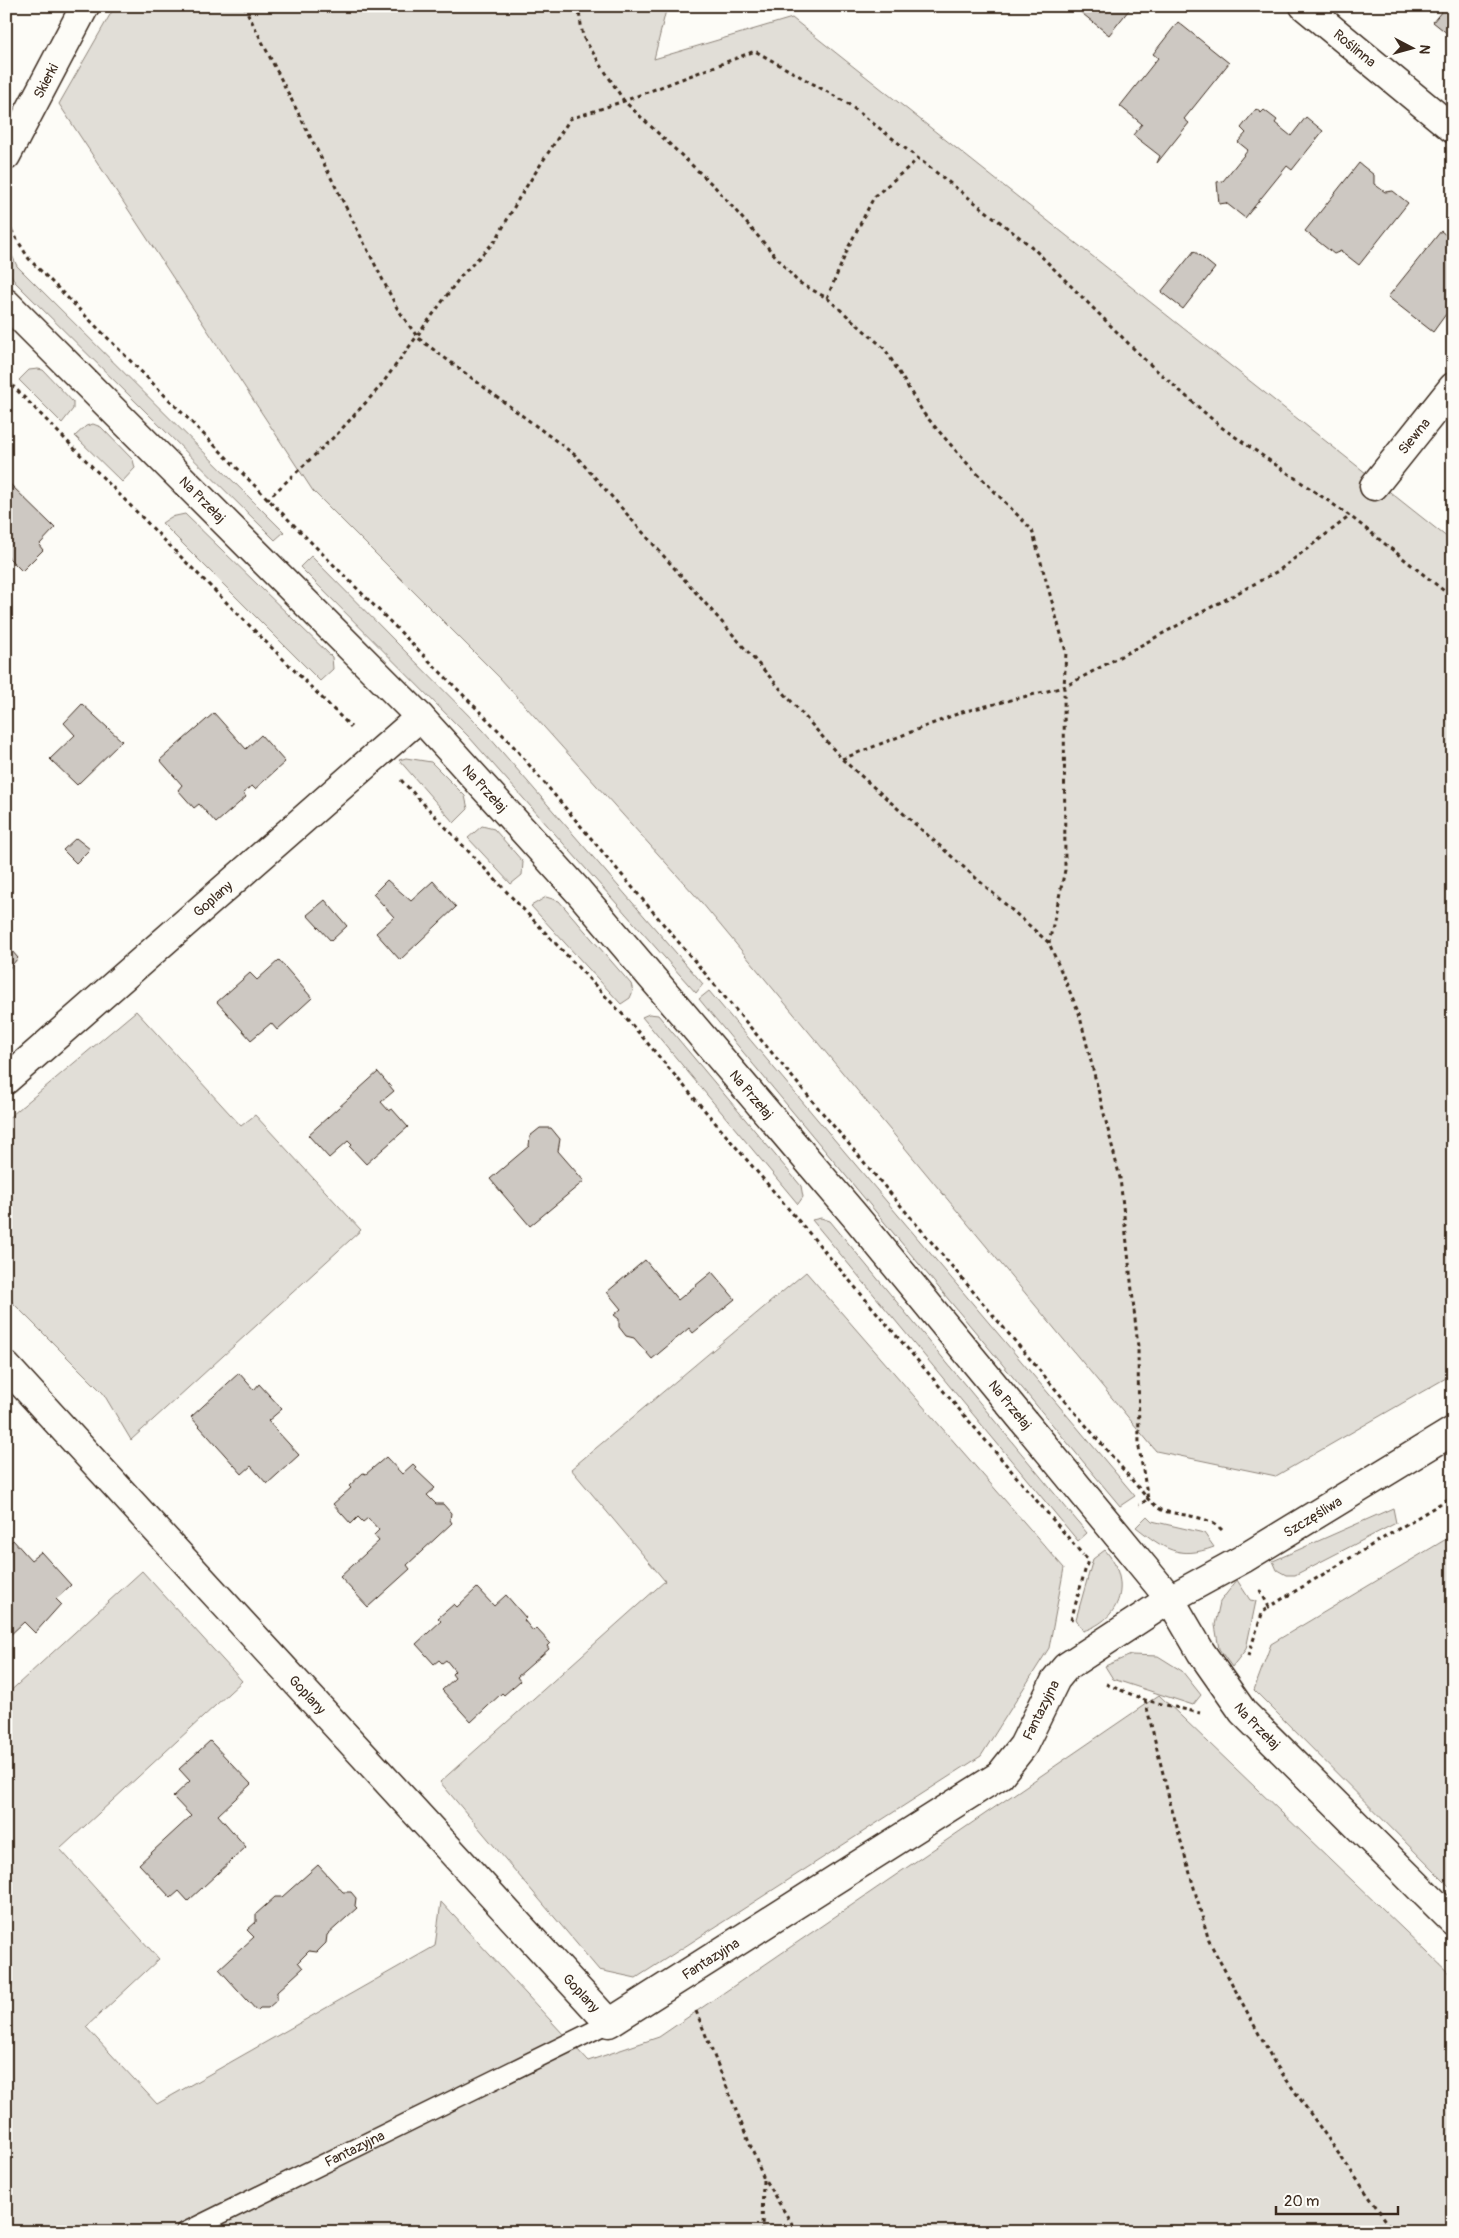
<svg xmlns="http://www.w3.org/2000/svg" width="1459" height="2238" font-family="Pangolin,sans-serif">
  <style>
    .green { fill: #e1ded7; stroke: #8e847a }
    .building { fill: #cdc8c2; stroke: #3b2a1e }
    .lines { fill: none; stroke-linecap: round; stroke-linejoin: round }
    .lane-casing { stroke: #3b2a1e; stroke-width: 21 }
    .street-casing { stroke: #3b2a1e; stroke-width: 31 }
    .path { stroke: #3b2a1e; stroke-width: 3; stroke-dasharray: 4 4; stroke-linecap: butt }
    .lane { stroke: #fdfcf7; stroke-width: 18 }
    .street { stroke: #fdfcf7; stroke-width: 28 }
    .labels { text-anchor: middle; stroke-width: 4.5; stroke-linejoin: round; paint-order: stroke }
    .street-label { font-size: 14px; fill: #3b2a1e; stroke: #fdfcf7 }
  </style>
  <rect width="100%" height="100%" fill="#fdfcf7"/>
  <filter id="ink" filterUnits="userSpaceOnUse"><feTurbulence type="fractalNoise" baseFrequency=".02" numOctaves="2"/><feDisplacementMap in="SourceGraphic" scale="10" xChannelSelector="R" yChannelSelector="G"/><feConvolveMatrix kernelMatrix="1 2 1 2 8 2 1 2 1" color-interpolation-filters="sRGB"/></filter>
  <g filter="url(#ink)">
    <!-- green -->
    <path class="green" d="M 115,6 L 667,6 L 654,59 L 792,18 L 1453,542 L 1453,1374 L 1276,1476 L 1156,1451 L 702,903 L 500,678 L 313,491 L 59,104 Z
      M 6,243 L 17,266 L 284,532 L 275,540 L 15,282 L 6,266 Z
      M 38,369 L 43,370 L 73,402 L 73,409 L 62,423 L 19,380 L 29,370 Z
      M 93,424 L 101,427 L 133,460 L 135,468 L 122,482 L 75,436 L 86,426 Z
      M 185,514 L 332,657 L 333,669 L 320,681 L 162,523 L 171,517 Z
      M 311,556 L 483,730 L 703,984 L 696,993 L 469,737 L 300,567 Z
      M 406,758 L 431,762 L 465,796 L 468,809 L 454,823 L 399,760 Z
      M 482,826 L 494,829 L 523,862 L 522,875 L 511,884 L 468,838 Z
      M 546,897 L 559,901 L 631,984 L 633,991 L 630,998 L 621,1004 L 531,906 Z
      M 709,991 L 1135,1496 L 1120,1506 L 699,999 Z
      M 136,1011 L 241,1126 L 255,1115 L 361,1230 L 131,1440 L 103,1393 L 6,1296 L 6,1120 Z
      M 649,1014 L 658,1015 L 801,1186 L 803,1197 L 798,1204 L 642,1017 Z
      M 821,1218 L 830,1221 L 1087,1533 L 1078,1541 L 812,1220 Z
      M 806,1272 L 1064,1568 L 1049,1648 L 981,1756 L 636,1978 L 599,1970 L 440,1782 L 665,1581 L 571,1469 Z
      M 1393,1508 L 1396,1523 L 1295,1575 L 1286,1575 L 1277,1570 L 1273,1561 Z
      M 1147,1516 L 1152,1521 L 1204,1533 L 1214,1547 C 1179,1560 1164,1549 1136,1527 Z
      M 1453,1535 L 1453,1890 L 1254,1690 L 1271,1644 Z
      M 1105,1550 C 1132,1581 1122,1619 1083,1631 L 1076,1619 L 1093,1559 Z
      M 142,1571 L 242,1681 L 60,1849 L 159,1959 L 86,2027 L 157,2104 L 435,1946 L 441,1902 L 588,2061 L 659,2037 L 1159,1695 L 1453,1977 L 1453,2232 L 6,2232 L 6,1695 Z
      M 1237,1580 L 1250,1600 L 1256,1601 L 1246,1649 L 1232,1667 L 1219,1649 L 1215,1625 L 1220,1602 Z
      M 1131,1655 L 1158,1656 L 1182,1671 L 1201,1695 L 1193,1705 L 1113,1679 L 1105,1666 Z"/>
    <!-- building -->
    <path class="building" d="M 1073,6 L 1132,6 L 1109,35 Z
      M 1446,6 L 1453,6 L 1453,38 L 1433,22 Z
      M 1178,22 L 1229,63 L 1184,119 L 1189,123 L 1157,163 L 1160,156 L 1133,135 L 1142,124 L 1120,106 L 1158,58 L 1153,54 Z
      M 1256,109 L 1261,113 L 1264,110 L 1277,120 L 1275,123 L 1291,136 L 1306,117 L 1323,131 L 1292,170 L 1287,166 L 1245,218 L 1226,203 L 1219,204 L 1217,182 L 1223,181 L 1248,150 L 1238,142 L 1246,133 L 1241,128 Z
      M 1359,163 L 1374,175 L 1374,184 L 1385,192 L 1393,191 L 1408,203 L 1359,265 L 1341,251 L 1334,254 L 1305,231 Z
      M 1441,231 L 1453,241 L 1453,313 L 1449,310 L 1433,332 L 1388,297 Z
      M 1194,251 L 1215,268 L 1183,309 L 1161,292 Z
      M 6,480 L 55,528 L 39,545 L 43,550 L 22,571 L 6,555 Z
      M 82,704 L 122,741 L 77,785 L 50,759 L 75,735 L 64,723 Z
      M 214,713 L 246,749 L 261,735 L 285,762 L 255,789 L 252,786 L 243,793 L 246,797 L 216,823 L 199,804 L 194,808 L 178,790 L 182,785 L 160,760 Z
      M 76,838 L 90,849 L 76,863 L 63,850 Z
      M 387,880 L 411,901 L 433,881 L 456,907 L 400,960 L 376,933 L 394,917 L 373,894 Z
      M 325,900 L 347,926 L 331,941 L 307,915 Z
      M 6,944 L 18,958 L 6,972 Z
      M 279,960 L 312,998 L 277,1030 L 271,1023 L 251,1040 L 217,1002 L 250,973 L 257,980 Z
      M 378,1072 L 394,1091 L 381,1102 L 389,1111 L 392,1109 L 408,1127 L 366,1164 L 350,1147 L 352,1145 L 348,1141 L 329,1158 L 308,1135 Z
      M 540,1128 L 551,1128 L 560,1139 L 558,1151 L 584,1181 L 530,1226 L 490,1179 L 529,1146 L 530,1136 Z
      M 645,1260 L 678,1300 L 712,1272 L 735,1299 L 693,1333 L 689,1328 L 652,1359 L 634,1338 L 626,1336 L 619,1327 L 619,1319 L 614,1315 L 621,1309 L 607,1292 Z
      M 239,1373 L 254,1390 L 259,1384 L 282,1409 L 268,1421 L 299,1455 L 267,1484 L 251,1466 L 242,1474 L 191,1417 Z
      M 386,1457 L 402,1474 L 413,1464 L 417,1468 L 415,1469 L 435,1488 L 427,1495 L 436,1504 L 443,1504 L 451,1513 L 450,1520 L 452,1523 L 407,1565 L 410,1569 L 368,1607 L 340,1577 L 379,1541 L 374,1535 L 379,1530 L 368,1518 L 363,1522 L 358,1517 L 351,1524 L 333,1504 L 351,1488 L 349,1486 L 363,1473 L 366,1474 Z
      M 13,1540 L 31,1560 L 41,1552 L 71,1585 L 56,1599 L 61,1604 L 35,1633 L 24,1622 L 6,1639 L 6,1543 L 8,1545 Z
      M 477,1588 L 494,1606 L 506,1595 L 526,1618 L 524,1620 L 533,1631 L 536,1628 L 550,1643 L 547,1646 L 549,1649 L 517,1677 L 520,1681 L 504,1695 L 502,1693 L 471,1722 L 442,1690 L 455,1678 L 452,1674 L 455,1671 L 446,1660 L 442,1663 L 439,1660 L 434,1664 L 416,1644 L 441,1621 L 438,1618 L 454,1604 L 457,1607 Z
      M 210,1741 L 251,1784 L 218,1815 L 246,1847 L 188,1901 L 179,1891 L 171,1898 L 139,1864 L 191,1816 L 173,1797 L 190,1781 L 179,1769 Z
      M 318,1865 L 343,1892 L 351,1892 L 356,1898 L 355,1906 L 357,1908 L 327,1935 L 326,1943 L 317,1952 L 309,1951 L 298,1962 L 303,1968 L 277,1992 L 277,2000 L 268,2008 L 260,2008 L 257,2011 L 219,1969 L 254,1937 L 247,1930 L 256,1922 L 256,1914 L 275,1897 L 282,1897 Z"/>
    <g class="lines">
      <!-- lane casing -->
      <g class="lane-casing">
        <g id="lane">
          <path id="s1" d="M 185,2232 L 609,2023"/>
        </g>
      </g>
      <!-- street casing -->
      <g class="street-casing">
        <g id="street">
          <path id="s2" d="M 1304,6 L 1453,129"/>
          <path id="s3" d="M 6,156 L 85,6"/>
          <path id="s4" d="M 6,303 L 420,717 L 579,892 L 855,1216 L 1170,1599 L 1201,1652 L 1243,1712 L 1453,1921"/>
          <path id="s5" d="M 1374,486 L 1453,387"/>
          <path id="s6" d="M 6,1080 L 420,717"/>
          <path id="s7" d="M 6,1366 L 609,2023 L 1000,1775 L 1023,1746 L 1056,1679 L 1066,1667 L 1170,1599 L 1243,1559 L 1453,1431"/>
        </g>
      </g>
      <!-- path -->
      <path class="path" d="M 244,6 L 397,308 L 418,338 L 575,455 L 842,759 L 1049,943 L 1079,1013 L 1120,1178 L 1138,1347 L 1139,1448 L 1148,1499 L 1139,1505
        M 578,6 L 583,37 L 624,101 L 715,187 L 798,282 L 827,298 L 885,349 L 924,414 L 964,460 L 1032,530 L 1066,652 L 1064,687 L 1065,870 L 1049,943
        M 7,223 L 29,259 L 509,741 L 1148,1499 C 1153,1503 1158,1509 1164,1511 C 1183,1516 1207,1515 1222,1530
        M 827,298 L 849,246 L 874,197 L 918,159
        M 6,379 L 180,556 L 351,727
        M 267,500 L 338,433 L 379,388 L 461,276 L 496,240 L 519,198 L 570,119 L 624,101 L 755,51 L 847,103 L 1032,247 L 1145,360 L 1221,427 L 1350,516 L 1453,598
        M 842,759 L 962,712 L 1064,687 L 1278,571 L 1350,516
        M 401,780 L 627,1019 L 1083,1555
        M 1260,1590 L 1269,1607 L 1453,1496
        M 1071,1620 L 1088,1560 L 1083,1555
        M 1248,1656 L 1263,1611 L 1269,1607
        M 1106,1684 L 1145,1700 L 1200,1713
        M 1145,1700 L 1171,1806 L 1209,1941 L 1274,2062 L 1394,2232
        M 696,2011 L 763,2177 L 797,2232
        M 762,2232 L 763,2177"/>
      <!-- lane -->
      <use href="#lane" class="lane"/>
      <!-- street -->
      <use href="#street" class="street"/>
    </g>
  </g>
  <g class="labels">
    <!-- street labels -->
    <g class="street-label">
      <text dy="5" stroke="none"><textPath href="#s2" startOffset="66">Roślinna</textPath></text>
      <text dy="5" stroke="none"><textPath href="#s3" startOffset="85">Skierki</textPath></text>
      <text dy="5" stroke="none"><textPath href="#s5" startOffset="64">Siewna</textPath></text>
      <text dy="5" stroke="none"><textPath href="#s4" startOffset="278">Na Przełaj</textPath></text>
      <text dy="5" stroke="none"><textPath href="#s4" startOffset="682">Na Przełaj</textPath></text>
      <text dy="5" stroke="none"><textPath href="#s6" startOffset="275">Goplany</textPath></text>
      <text dy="5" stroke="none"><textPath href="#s4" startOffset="1088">Na Przełaj</textPath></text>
      <text dy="5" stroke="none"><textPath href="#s4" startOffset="1492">Na Przełaj</textPath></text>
      <text dy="5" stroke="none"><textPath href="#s7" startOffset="1771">Szczęśliwa</textPath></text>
      <text dy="5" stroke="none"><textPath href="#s7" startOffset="446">Goplany</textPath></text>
      <text dy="5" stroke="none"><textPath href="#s7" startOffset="1432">Fantazyjna</textPath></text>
      <text dy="5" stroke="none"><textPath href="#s4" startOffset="1898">Na Przełaj</textPath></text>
      <text dy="5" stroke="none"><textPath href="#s7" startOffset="1012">Fantazyjna</textPath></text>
      <text dy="5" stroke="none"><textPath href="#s7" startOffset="851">Goplany</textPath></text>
      <text dy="5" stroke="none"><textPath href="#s1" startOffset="189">Fantazyjna</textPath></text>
    </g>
  </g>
  <!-- margin -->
  <rect width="1459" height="2238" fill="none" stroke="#fdfcf7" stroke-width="25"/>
  <rect x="12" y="12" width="1434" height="2213" fill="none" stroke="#3b2a1e" stroke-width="2" filter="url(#ink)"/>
  <!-- north arrow -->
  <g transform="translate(1412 48) rotate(96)" stroke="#fdfcf7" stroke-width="4" paint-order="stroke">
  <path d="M0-4L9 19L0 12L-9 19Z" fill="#3b2a1e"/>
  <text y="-8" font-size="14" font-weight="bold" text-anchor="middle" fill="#3b2a1e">N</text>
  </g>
  <!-- scale -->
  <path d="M1276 2206v8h122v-8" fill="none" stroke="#3b2a1e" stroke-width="2.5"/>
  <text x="1284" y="2206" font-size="15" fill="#3b2a1e" stroke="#fdfcf7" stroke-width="4" paint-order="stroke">20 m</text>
</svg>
